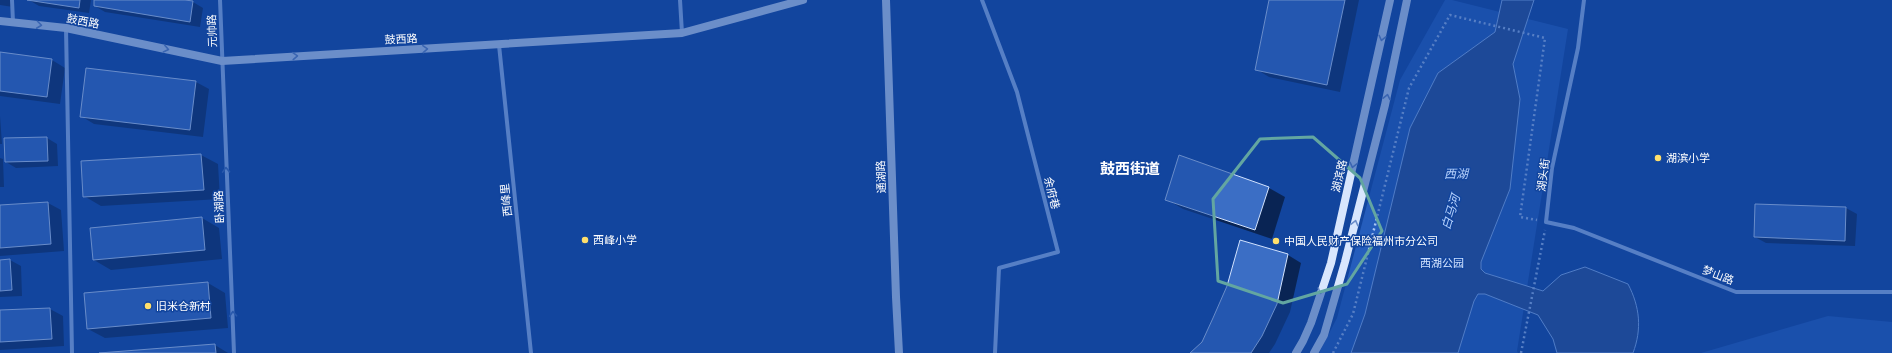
<svg xmlns="http://www.w3.org/2000/svg" width="1892" height="353" font-family="Poppins,'Noto Sans SC',sans-serif">
  <style>
    .green { fill: #255dbc }
    .water { fill: #2a4e91; stroke: #9abff7 }
    .shadow { fill: #0007 }
    .building { fill: #3b6ec5; stroke: #d1e2fe }
    .lines { fill: none; stroke-linecap: round; stroke-linejoin: round }
    .path { stroke: #a8c5f4; stroke-width: 2.5; stroke-dasharray: 2 3; stroke-linecap: butt }
    .street { stroke: #a8c5f4; stroke-width: 4 }
    .secondary { stroke: #d8e6fd; stroke-width: 8 }
    .oneway { stroke: #6b8dc9 }
    .oneway2 { stroke: #4672bc }
    .marked { fill: none; stroke: #63a6a1; stroke-width: 3; stroke-linejoin: round }
    .poi-dot { fill: #ffdf6c; stroke: #12459e; stroke-width: 1.5 }
    .labels { text-anchor: middle; stroke-width: 3; stroke-linejoin: round; paint-order: stroke }
    .street-label { font-size: 11px; fill: #fff; stroke: #12459e }
    .poi-label { font-size: 11px; fill: #fff; stroke: #12459e; text-anchor: start }
    .park-label { font-size: 11px; fill: #d1e2fe; stroke: #12459e }
    .water-label { font-size: 12px; font-style: italic; fill: #b5d0fb; stroke: #12459e }
    .district-label { font-size: 15px; font-weight: bold; fill: #fff; stroke: #12459e }
  </style>
  <rect width="100%" height="100%" fill="#12459e"/>
  <!-- green -->
  <path class="green" d="M 1445,0 L 1452,0 L 1568,29 L 1517,351 L 1518,353 L 1319,353 L 1337,318 L 1400,80 Z
    M 1828,316 L 1892,322 L 1892,353 L 1701,353 Z"/>
  <!-- water -->
  <path class="water" d="M 1502,0 L 1534,0 L 1513,64 L 1520,99 L 1510,189 L 1481,262 L 1481,269 L 1485,273 L 1543,291 L 1561,275 L 1585,267 L 1628,284 C 1640,307 1642,329 1633,353 L 1557,353 L 1553,339 L 1538,315 L 1485,294 L 1478,294 L 1474,301 L 1458,353 L 1351,353 L 1365,314 L 1410,128 L 1438,73 L 1495,32 Z"/>
  <!-- shadow -->
  <path class="shadow" d="M 0,0 L 14,0 L 13,7 L 0,5 Z
    M 29,0 L 91,0 L 89,13 L 39,6 Z
    M 95,0 L 178,0 L 193,2 L 203,8 L 200,27 L 105,12 L 95,6 Z
    M 1270,0 L 1359,0 L 1340,92 L 1269,77 L 1256,69 Z
    M 0,53 L 52,60 L 65,68 L 60,104 L 0,96 Z
    M 196,82 L 209,89 L 203,137 L 94,124 L 81,116 Z
    M 0,116 L 2,144 L 0,144 Z
    M 47,138 L 57,144 L 58,166 L 16,168 L 6,162 Z
    M 201,155 L 218,164 L 220,199 L 101,206 L 84,196 L 82,161 Z
    M 0,158 L 3,159 L 4,187 L 0,187 Z
    M 1269,188 L 1285,197 L 1272,239 L 1183,209 L 1166,199 Z
    M 48,203 L 61,210 L 64,251 L 0,256 L 0,206 Z
    M 1756,205 L 1846,208 L 1857,214 L 1855,246 L 1766,243 L 1755,237 Z
    M 202,218 L 219,228 L 222,259 L 111,270 L 94,260 Z
    M 1288,255 L 1301,263 L 1290,312 L 1275,344 L 1269,353 L 1191,353 Z
    M 10,260 L 21,266 L 22,296 L 0,297 L 0,261 Z
    M 208,283 L 225,293 L 228,328 L 105,338 L 88,329 Z
    M 50,309 L 63,316 L 64,346 L 0,350 L 0,311 Z
    M 215,345 L 228,353 L 112,353 Z"/>
  <!-- building -->
  <path class="building" d="M 27,0 L 80,0 L 79,8 Z
    M 94,0 L 185,0 L 193,1 L 190,22 L 94,6 Z
    M 1269,0 L 1345,0 L 1327,85 L 1255,70 Z
    M 0,52 L 52,59 L 47,97 L 0,91 Z
    M 86,68 L 196,81 L 190,130 L 80,117 Z
    M 47,137 L 48,161 L 5,162 L 4,138 Z
    M 201,154 L 204,190 L 83,197 L 81,161 Z
    M 1179,155 L 1269,187 L 1255,230 L 1165,200 Z
    M 48,202 L 51,244 L 0,248 L 0,205 Z
    M 1755,204 L 1846,207 L 1845,241 L 1754,237 Z
    M 202,217 L 205,250 L 93,260 L 90,228 Z
    M 1240,240 L 1288,254 L 1277,304 L 1262,336 L 1251,353 L 1190,353 L 1202,342 L 1213,318 L 1227,286 Z
    M 10,259 L 12,290 L 0,291 L 0,260 Z
    M 208,282 L 211,318 L 87,329 L 84,293 Z
    M 50,308 L 52,339 L 0,342 L 0,310 Z
    M 215,344 L 216,353 L 99,353 Z"/>
  <g class="lines">
    <!-- path -->
    <path class="path" d="M 1333,353 L 1353,314 L 1409,88 L 1450,15 L 1545,38 L 1520,217 L 1537,220
      M 1521,353 L 1545,230"/>
    <!-- street -->
    <path class="street" d="M 12,0 L 13,22
      M 220,0 L 234,353
      M 680,0 L 682,33
      M 982,0 L 1017,92 L 1058,252 L 999,268 L 995,353
      M 1584,0 L 1578,48 L 1552,168 L 1546,222 L 1574,228 L 1736,292 L 1892,292
      M 66,28 L 72,353
      M 499,45 L 531,353"/>
    <!-- secondary -->
    <path class="secondary" d="M 886,0 L 896,297 L 899,353
      M 0,21 L 66,28 L 222,61 L 682,33 L 803,0
      M 1296,353 L 1303,341 L 1311,323 L 1331,263 L 1390,0
      M 1314,353 L 1324,335 L 1345,262 L 1385,105 L 1407,0"/>
  </g>
  <!-- one-way arrows -->
  <defs><path id="oneway-chevron" d="M-2-3.5L2.5 0L-2 3.5" fill="none" stroke-width="1.6" stroke-linecap="round" stroke-linejoin="round"/></defs>
  <g class="oneway">
    <use href="#oneway-chevron" transform="translate(39 25) rotate(7)"/>
    <use href="#oneway-chevron" transform="translate(1382 38) rotate(103)"/>
    <use href="#oneway-chevron" transform="translate(166 49) rotate(12)"/>
    <use href="#oneway-chevron" transform="translate(425 49) rotate(-3)"/>
    <use href="#oneway-chevron" transform="translate(295 56) rotate(-3)"/>
    <use href="#oneway-chevron" transform="translate(1387 97) rotate(-78)"/>
    <use href="#oneway-chevron" transform="translate(1353 165) rotate(103)"/>
    <use href="#oneway-chevron" transform="translate(1355 223) rotate(-76)"/>
    <use href="#oneway-chevron" transform="translate(1321 291) rotate(108)"/>
  </g>
  <g class="oneway2">
    <use href="#oneway-chevron" transform="translate(226 170) rotate(-92)"/>
    <use href="#oneway-chevron" transform="translate(233 314) rotate(-93)"/>
  </g>
  <!-- marked area -->
  <path d="M0 0H1892V353H0ZM 1313,137 L 1360,178 L 1382,231 L 1347,284 L 1283,303 L 1218,281 L 1213,199 L 1260,139 Z" fill="#12459e" fill-opacity=".55" fill-rule="evenodd"/>
  <path class="marked" d="M 1313,137 L 1360,178 L 1382,231 L 1347,284 L 1283,303 L 1218,281 L 1213,199 L 1260,139 Z"/>
  <!-- markers -->
  <g class="poi-dot">
    <circle cx="1658" cy="158" r="4"/>
    <circle cx="585" cy="240" r="4"/>
    <circle cx="1276" cy="241" r="4"/>
    <circle cx="148" cy="306" r="4"/>
  </g>
  <g class="labels">
    <!-- street labels -->
    <g class="street-label">
      <text transform="translate(83 21) rotate(11)" y="4">鼓西路</text>
      <text transform="translate(212 31) rotate(-92)" y="4">元帅路</text>
      <text transform="translate(401 39) rotate(-3)" y="4">鼓西路</text>
      <text transform="translate(1543 175) rotate(-82)" y="4">湖头街</text>
      <text transform="translate(1339 176) rotate(-77)" y="4">湖滨路</text>
      <text transform="translate(881 177) rotate(-92)" y="4">通湖路</text>
      <text transform="translate(1052 193) rotate(76)" y="4">余府巷</text>
      <text transform="translate(506 200) rotate(-96)" y="4">西峰里</text>
      <text transform="translate(219 207) rotate(-93)" y="4">卧湖路</text>
      <text transform="translate(1718 275) rotate(21)" y="4">梦山路</text>
    </g>
    <!-- poi labels -->
    <g class="poi-label">
      <text x="1666" y="162">湖滨小学</text>
      <text x="593" y="244">西峰小学</text>
      <text x="1284" y="245">中国人民财产保险福州市分公司</text>
      <text x="156" y="310">旧米仓新村</text>
    </g>
    <!-- park labels -->
    <g class="park-label">
      <text x="1442" y="267">西湖公园</text>
    </g>
    <!-- water labels -->
    <g class="water-label">
      <text x="1456" y="178">西湖</text>
      <text transform="translate(1451 212) rotate(-73)" y="4">白马河</text>
    </g>
    <!-- district labels -->
    <g class="district-label">
      <text x="1130" y="174">鼓西街道</text>
    </g>
  </g>
</svg>
